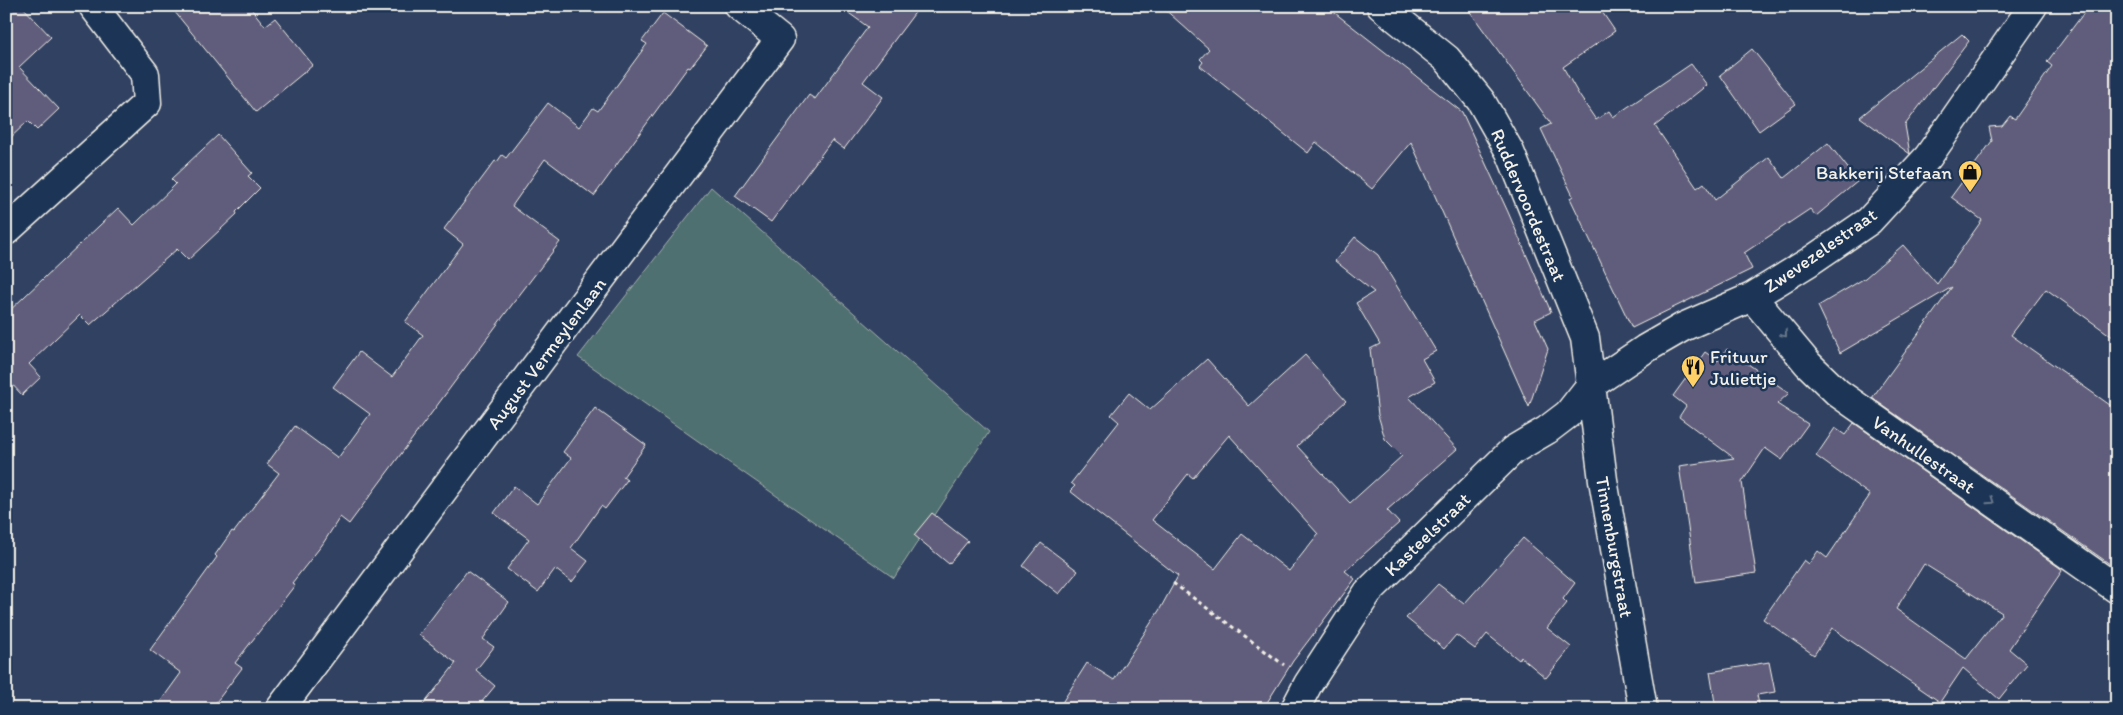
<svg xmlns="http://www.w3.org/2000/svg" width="2123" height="715" font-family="Itim,sans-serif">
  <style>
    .green { fill: #506f6f; stroke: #a2b0ac }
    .building { fill: #615d7b; stroke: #f4f1e8; fill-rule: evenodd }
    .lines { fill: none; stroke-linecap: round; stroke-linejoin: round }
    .minor-casing { stroke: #f4f1e8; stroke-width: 31 }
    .tertiary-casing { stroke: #f4f1e8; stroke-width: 31 }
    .path { stroke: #f4f1e8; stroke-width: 3; stroke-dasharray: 4 4; stroke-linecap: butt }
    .minor { stroke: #1d3557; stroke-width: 28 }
    .tertiary { stroke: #1d3557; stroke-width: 28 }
    .oneway { stroke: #68778a }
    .labels { text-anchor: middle; stroke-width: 5; stroke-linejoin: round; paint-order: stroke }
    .poi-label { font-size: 19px; fill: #f4f1e8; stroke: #1d3557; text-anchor: end }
    .street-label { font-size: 19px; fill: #f4f1e8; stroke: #1d3557 }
  </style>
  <rect width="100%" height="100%" fill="#314162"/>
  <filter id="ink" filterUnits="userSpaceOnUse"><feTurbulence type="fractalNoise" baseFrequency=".02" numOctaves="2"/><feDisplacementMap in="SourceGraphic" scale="10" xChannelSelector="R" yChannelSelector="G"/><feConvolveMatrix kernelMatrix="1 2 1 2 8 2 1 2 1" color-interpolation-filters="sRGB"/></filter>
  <g filter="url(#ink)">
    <!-- green -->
    <path class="green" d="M 711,187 L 989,432 L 894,578 L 578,357 Z"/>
    <!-- building -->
    <path class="building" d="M 6,6 L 22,6 L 51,37 L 19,67 L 59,109 L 37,130 L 28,121 L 6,142 Z
      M 170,6 L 249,6 L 265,26 L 275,18 L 313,65 L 256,112 Z
      M 839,6 L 920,6 L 863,82 L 883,97 L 844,149 L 832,140 L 771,222 L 735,196 L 809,95 L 815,99 L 868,27 Z
      M 1161,6 L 1326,6 L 1462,112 L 1508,212 L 1551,312 L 1535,320 L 1548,349 L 1529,407 L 1411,142 L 1372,189 L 1316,142 L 1308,153 L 1200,66 L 1203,62 L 1200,59 L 1209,49 Z
      M 1466,6 L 1598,6 L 1615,31 L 1563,67 L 1579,95 L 1596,120 L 1609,111 L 1613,117 L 1691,64 L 1707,85 L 1655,126 L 1697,188 L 1704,183 L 1715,200 L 1769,157 L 1784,178 L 1828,143 L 1858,181 L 1816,216 L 1810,209 L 1744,253 L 1752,269 L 1632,328 L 1570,198 L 1573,196 L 1541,129 L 1551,124 Z
      M 2089,6 L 2117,6 L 2117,340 L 2046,289 L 2011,335 L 2117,410 L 2117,569 L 1872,398 L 1952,287 L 1840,353 L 1818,306 L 1865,278 L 1903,245 L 1937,284 L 1982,220 L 1951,197 L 1992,141 L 1989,127 L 2002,126 L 2010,116 L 2015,119 L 2052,66 L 2047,62 Z
      M 663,13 L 707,46 L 690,68 L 688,67 L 594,196 L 545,159 L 512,206 L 560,242 L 514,302 L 349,524 L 340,517 L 322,545 L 292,583 L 295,585 L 235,663 L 242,668 L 211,709 L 155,709 L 181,673 L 150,650 L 217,557 L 215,555 L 232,531 L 234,532 L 279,473 L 267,464 L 295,426 L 338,458 L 370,414 L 333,387 L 359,352 L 392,377 L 423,335 L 405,322 L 463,244 L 444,229 L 495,161 L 497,162 L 502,155 L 506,158 L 548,103 L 579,127 L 593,108 L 598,111 L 647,44 L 642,41 Z
      M 1962,34 L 1969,41 L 1905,125 L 1910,154 L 1860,117 Z
      M 1752,49 L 1796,104 L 1759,131 L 1720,75 Z
      M 218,135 L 252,173 L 248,176 L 260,188 L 236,212 L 237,214 L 188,260 L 177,249 L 90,325 L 80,315 L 29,364 L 41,377 L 22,395 L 10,382 L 6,386 L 6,314 L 118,208 L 134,225 L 176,184 L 171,179 Z
      M 1355,237 L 1378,255 L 1436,351 L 1422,359 L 1435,382 L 1409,397 L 1457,449 L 1387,510 L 1399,523 L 1345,571 L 1355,579 L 1293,661 L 1263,709 L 1058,709 L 1087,663 L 1114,680 L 1160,609 L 1178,576 L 1070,491 L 1075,486 L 1071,483 L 1119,422 L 1111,415 L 1129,393 L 1150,410 L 1207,359 L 1249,406 L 1305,355 L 1346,401 L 1297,446 L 1350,503 L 1402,456 L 1385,439 L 1378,415 L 1370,349 L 1380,344 L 1356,303 L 1374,292 L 1335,261 ZM 1229,435 L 1318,534 L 1289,571 L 1242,534 L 1215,569 L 1152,520 L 1188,474 L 1193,478 Z
      M 1727,349 L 1789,393 L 1777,404 L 1808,424 L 1782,460 L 1765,448 L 1742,482 L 1756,573 L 1696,582 L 1679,466 L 1734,458 L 1679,417 L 1686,406 L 1673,396 L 1705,352 L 1718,361 Z
      M 595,408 L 646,445 L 623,477 L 627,480 L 605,509 L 601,506 L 571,548 L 588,561 L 572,582 L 555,569 L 538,592 L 507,569 L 529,539 L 494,513 L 514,486 L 537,504 L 571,458 L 563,452 Z
      M 1854,423 L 2060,568 L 2062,571 L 2009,649 L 2027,664 L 1999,699 L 1963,668 L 1940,702 L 1832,628 L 1814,655 L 1763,619 L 1804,560 L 1809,564 L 1818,551 L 1827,558 L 1870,495 L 1816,456 L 1835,428 L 1845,435 ZM 1924,564 L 2002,613 L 1966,659 L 1896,609 Z
      M 932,513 L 968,541 L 949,564 L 914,535 Z
      M 1523,538 L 1575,583 L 1563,599 L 1567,603 L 1547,628 L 1571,647 L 1546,678 L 1521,657 L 1519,660 L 1487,634 L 1475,649 L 1456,635 L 1444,649 L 1406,618 L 1438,584 L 1464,604 Z
      M 1041,543 L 1078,571 L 1059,594 L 1023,566 Z
      M 467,571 L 509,602 L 483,639 L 494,647 L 476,670 L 495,686 L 476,709 L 420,709 L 456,663 L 419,635 Z
      M 1769,662 L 1775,692 L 1757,695 L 1760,709 L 1716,709 L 1710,672 Z"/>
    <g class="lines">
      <!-- minor casing -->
      <g class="minor-casing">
        <path id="minor" d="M 6,231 L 147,103 L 145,74 L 93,6
          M 1752,297 L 1808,364 L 1838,393 L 2117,589
          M 1590,386 L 1645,349 L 1683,327 L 1752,297 L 1809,262 L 1869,221 L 1928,157 L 2033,6
          M 280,709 L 780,39 L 739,6"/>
      </g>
      <!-- tertiary casing -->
      <g class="tertiary-casing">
        <path id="tertiary" d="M 1381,6 L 1447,59 L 1481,101 L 1510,152 L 1585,338 L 1603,480 L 1643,709
          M 1295,709 L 1308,684 L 1368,592 L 1513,450 L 1547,430 L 1568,414 L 1590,386"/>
      </g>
      <!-- path -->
      <path class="path" d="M 1173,583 L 1284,665"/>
      <!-- minor -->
      <use href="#minor" class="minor"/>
      <!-- tertiary -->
      <use href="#tertiary" class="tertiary"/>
    </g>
    <!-- one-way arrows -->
    <defs><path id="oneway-chevron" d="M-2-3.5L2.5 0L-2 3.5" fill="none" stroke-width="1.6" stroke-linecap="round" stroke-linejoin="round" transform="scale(1.25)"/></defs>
    <g class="oneway">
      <use href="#oneway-chevron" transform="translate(1784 334) rotate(50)"/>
      <use href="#oneway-chevron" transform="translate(1991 501) rotate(35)"/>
    </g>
  </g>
  <!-- icons -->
  <defs>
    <g id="shop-pin" transform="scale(1.25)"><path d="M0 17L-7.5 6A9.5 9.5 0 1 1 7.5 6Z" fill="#ffd166" stroke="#1d3557"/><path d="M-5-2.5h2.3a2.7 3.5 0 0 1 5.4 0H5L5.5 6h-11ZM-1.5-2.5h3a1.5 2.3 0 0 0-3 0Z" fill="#111"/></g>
    <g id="restaurant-pin" transform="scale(1.25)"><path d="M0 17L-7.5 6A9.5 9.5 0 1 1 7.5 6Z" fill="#ffd166" stroke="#1d3557"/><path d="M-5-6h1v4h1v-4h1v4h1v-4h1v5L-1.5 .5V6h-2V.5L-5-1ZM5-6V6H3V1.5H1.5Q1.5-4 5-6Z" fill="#111"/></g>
  </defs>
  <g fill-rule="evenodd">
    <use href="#shop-pin" x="1970" y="172"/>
    <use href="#restaurant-pin" x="1693" y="367"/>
  </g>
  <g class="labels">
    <!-- poi labels -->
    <g class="poi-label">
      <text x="1952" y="179">Bakkerij Stefaan</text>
      <text x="1710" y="363" text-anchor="start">Frituur<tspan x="1710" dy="22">Juliettje</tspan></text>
    </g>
    <!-- street labels -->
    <g class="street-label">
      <text transform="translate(1529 205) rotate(67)" y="7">Ruddervoordestraat</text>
      <text transform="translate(1820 250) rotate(-35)" y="7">Zwevezelestraat</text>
      <text transform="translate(546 353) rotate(-53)" y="7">August Vermeylenlaan</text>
      <text transform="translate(1924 454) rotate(35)" y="7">Vanhullestraat</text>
      <text transform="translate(1427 534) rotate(-44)" y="7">Kasteelstraat</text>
      <text transform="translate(1615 547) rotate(80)" y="7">Tinnenburgstraat</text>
    </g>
  </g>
  <!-- margin -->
  <rect width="2123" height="715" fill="none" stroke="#1d3557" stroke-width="25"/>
  <rect x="12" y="12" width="2098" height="690" fill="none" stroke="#f4f1e8" stroke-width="2" filter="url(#ink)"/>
</svg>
